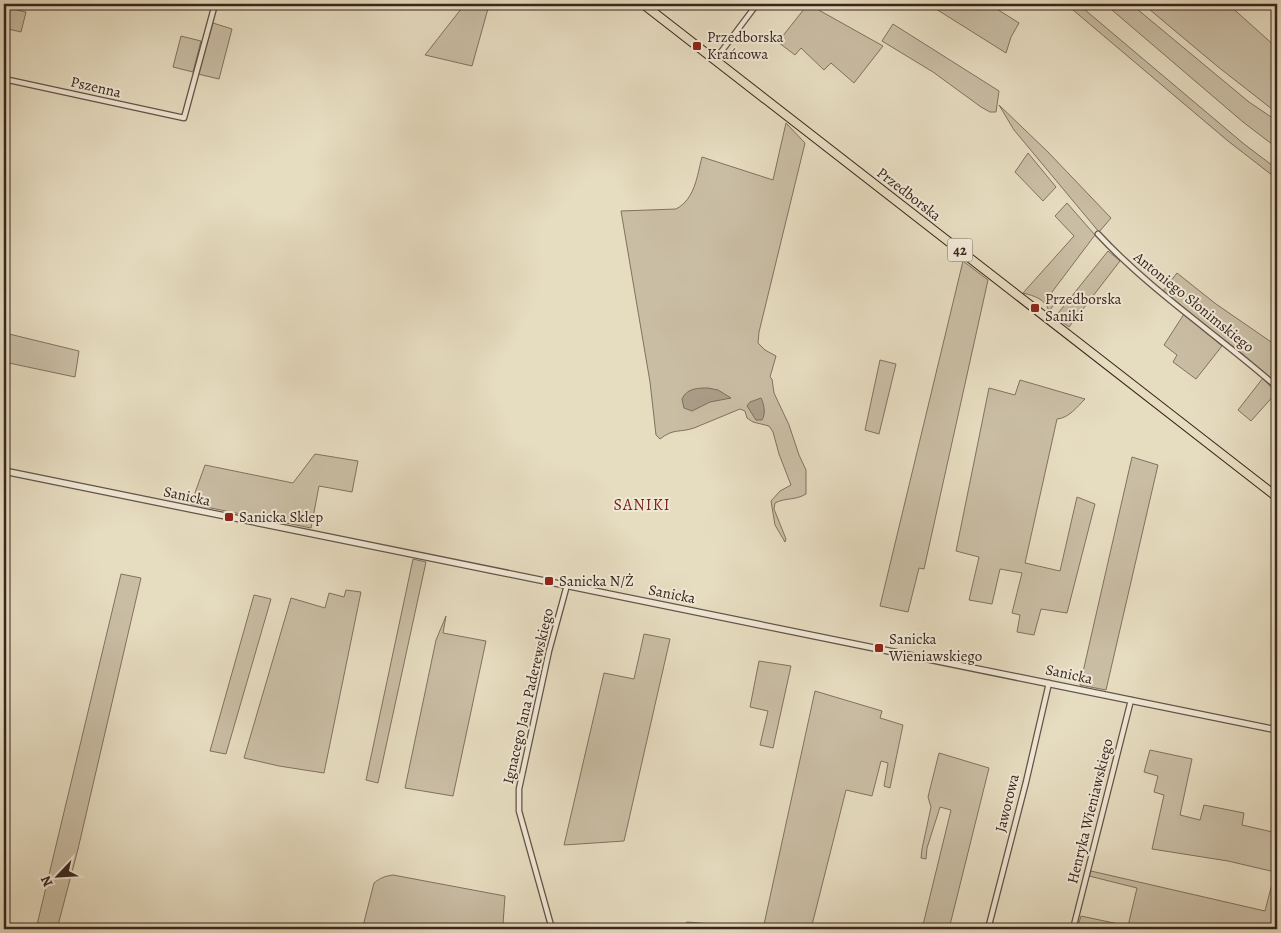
<svg xmlns="http://www.w3.org/2000/svg" width="1281" height="933" font-family="Alegreya,serif">
  <style>
    .green { fill: #c9bda4; stroke: #817160 }
    .water { fill: #ab9e89; stroke: #7d6e5e }
    .lines { fill: none; stroke-linecap: round; stroke-linejoin: round }
    .minor-casing { stroke: #645346; stroke-width: 7 }
    .tertiary-casing { stroke: #645346; stroke-width: 8 }
    .primary-casing { stroke: #39251d; stroke-width: 10 }
    .minor { stroke: #efe8d6; stroke-width: 4.5 }
    .tertiary { stroke: #efe8d6; stroke-width: 5.5 }
    .primary { stroke: #e6dcc0; stroke-width: 8 }
    .poi-dot { fill: #8f2418; stroke: #efe8d6; stroke-width: 2 }
    .labels { text-anchor: middle; stroke-width: 4; stroke-linejoin: round; paint-order: stroke }
    .shield { fill: #efe8d6; stroke: #706054; stroke-width: 1 }
    .shield-label { font-size: 14px; font-weight: bold; fill: #39251d }
    .poi-label { font-size: 15px; fill: #39251d; stroke: #efe8d6; text-anchor: start }
    .street-label { font-size: 15px; fill: #39251d; stroke: #efe8d6 }
    .neighbourhood-label { font-size: 16px; letter-spacing: 1px; fill: #7a1f14; stroke: #efe8d6 }
  </style>
  <rect width="100%" height="100%" fill="#e6dcc0"/>
  <filter id="stains"><feTurbulence type="fractalNoise" baseFrequency=".004" numOctaves="4"/><feColorMatrix values="0 0 0 0 .2 0 0 0 0 .09 0 0 0 0 .02 0 0 0 .5 -.17"/></filter>
  <radialGradient id="worn" r=".72"><stop offset=".6" stop-color="#630" stop-opacity="0"/><stop offset="1" stop-color="#630" stop-opacity=".3"/></radialGradient>
  <!-- green -->
  <path class="green" d="M 465,4 L 489,5 L 472,66 L 425,55 Z
    M 808,4 L 883,46 L 854,83 L 831,63 L 824,70 L 801,48 L 795,55 L 778,42 Z
    M 928,4 L 989,4 L 1019,23 L 1011,37 L 1006,53 Z
    M 1066,4 L 1078,4 L 1244,144 L 1277,169 L 1277,179 L 1228,141 Z
    M 1105,4 L 1131,4 L 1249,102 L 1277,121 L 1277,148 L 1243,122 Z
    M 1143,4 L 1228,4 L 1277,48 L 1277,113 L 1217,66 Z
    M 4,7 L 26,12 L 21,32 L 4,28 Z
    M 213,23 L 232,29 L 219,79 L 198,74 Z
    M 893,24 L 999,91 L 996,112 L 990,112 L 981,107 L 933,72 L 882,41 Z
    M 181,36 L 201,41 L 193,72 L 173,67 Z
    M 999,105 L 1048,152 L 1111,218 L 1099,232 L 1014,130 Z
    M 786,123 L 805,143 L 759,332 L 758,343 L 765,350 L 776,356 L 770,377 L 772,379 L 774,393 L 789,425 L 799,455 L 806,470 L 806,494 C 794,501 787,497 775,503 L 774,509 L 786,539 L 785,542 L 775,525 L 771,501 L 780,491 L 791,485 L 779,454 L 773,432 L 769,426 L 753,422 L 747,418 L 745,411 L 740,409 L 694,428 C 679,433 674,428 660,439 L 656,435 L 650,382 L 621,211 L 676,209 C 695,199 697,176 702,157 L 773,180 Z
    M 1028,153 L 1056,187 L 1043,201 L 1015,172 Z
    M 1067,203 L 1095,235 L 1052,292 L 1053,306 L 1049,311 C 1045,299 1035,296 1023,293 L 1074,236 L 1055,216 Z
    M 1108,251 L 1120,261 L 1069,327 L 1055,317 Z
    M 963,261 L 988,280 L 924,569 L 919,568 L 908,612 L 880,606 Z
    M 1177,273 L 1216,304 L 1277,346 L 1277,384 L 1237,349 L 1214,333 L 1163,291 Z
    M 1184,314 L 1222,346 L 1196,379 L 1173,362 L 1177,355 L 1164,345 Z
    M 5,333 L 79,351 L 75,377 L 4,362 Z
    M 880,360 L 896,364 L 879,434 L 865,430 Z
    M 1263,378 L 1276,393 L 1251,421 L 1238,410 Z
    M 1020,380 L 1085,399 C 1077,407 1069,418 1057,419 L 1025,563 L 1060,571 L 1077,497 L 1095,504 L 1067,613 L 1041,609 L 1034,635 L 1017,632 L 1020,615 L 1012,613 L 1022,573 L 1000,569 L 992,604 L 969,600 L 979,557 L 956,551 L 989,388 L 1015,395 Z
    M 315,454 L 358,461 L 352,492 L 319,486 L 311,528 L 191,504 L 205,465 L 293,483 Z
    M 1132,457 L 1158,465 L 1106,690 L 1080,685 Z
    M 413,559 L 426,562 L 378,783 L 366,780 Z
    M 121,574 L 141,578 L 78,849 L 57,929 L 36,929 Z
    M 346,590 L 361,592 L 324,773 L 279,766 L 244,758 L 291,598 L 325,608 L 329,593 L 344,597 Z
    M 254,595 L 271,599 L 226,754 L 210,751 Z
    M 446,616 L 443,633 L 486,641 L 453,796 L 405,788 L 436,640 Z
    M 644,634 L 670,639 L 624,841 L 564,845 L 604,673 L 634,679 Z
    M 759,661 L 791,666 L 773,748 L 760,745 L 768,711 L 750,707 Z
    M 815,691 L 882,711 L 880,718 L 903,725 L 890,788 L 884,786 L 888,763 L 881,761 L 872,796 L 846,790 L 811,929 L 763,929 Z
    M 1150,750 L 1192,759 L 1180,815 L 1200,820 L 1204,805 L 1244,813 L 1242,825 L 1277,833 L 1277,929 L 1077,929 L 1081,916 L 1128,926 L 1137,888 L 1089,876 L 1091,871 L 1265,911 L 1275,872 L 1228,861 L 1152,849 L 1164,795 L 1154,792 L 1158,776 L 1144,772 Z
    M 939,753 L 989,768 L 949,929 L 922,929 L 951,810 L 940,807 L 927,848 L 926,859 L 921,858 L 922,849 L 931,807 L 928,797 Z
    M 393,875 L 505,896 L 503,924 L 403,929 L 364,929 L 363,926 L 374,883 C 380,878 385,876 393,875 Z
    M 687,922 L 737,926 L 737,929 L 680,929 Z"/>
  <!-- water -->
  <path class="water" d="M 708,388 L 718,390 L 731,398 L 710,402 L 692,411 L 684,408 L 682,399 C 687,388 698,388 708,388 Z
    M 761,398 C 764,404 766,414 762,420 L 756,420 L 747,406 L 750,402 Z"/>
  <g class="lines">
    <!-- minor casing -->
    <g class="minor-casing">
      <path id="minor" d="M 715,60 L 757,4
        M 4,79 L 184,118 L 215,4
        M 1098,234 C 1152,292 1218,335 1277,387
        M 552,929 L 519,811 L 519,789 L 549,651 L 567,585
        M 988,929 L 1026,782 L 1049,683
        M 1073,929 L 1131,700"/>
    </g>
    <!-- tertiary casing -->
    <g class="tertiary-casing">
      <path id="tertiary" d="M 4,471 L 1277,730"/>
    </g>
    <!-- primary casing -->
    <g class="primary-casing">
      <path id="primary" d="M 643,4 L 1277,497"/>
    </g>
    <!-- minor -->
    <use href="#minor" class="minor"/>
    <!-- tertiary -->
    <use href="#tertiary" class="tertiary"/>
    <!-- primary -->
    <use href="#primary" class="primary"/>
  </g>
  <!-- markers -->
  <g class="poi-dot">
    <rect x="692" y="41" width="10" height="10" rx="2.5"/>
    <rect x="1030" y="303" width="10" height="10" rx="2.5"/>
    <rect x="224" y="512" width="10" height="10" rx="2.5"/>
    <rect x="544" y="576" width="10" height="10" rx="2.5"/>
    <rect x="874" y="643" width="10" height="10" rx="2.5"/>
  </g>
  <g class="labels">
    <!-- shield labels -->
    <rect class="shield" x="947.5" y="238.5" width="25" height="23" rx="4"/>
    <g class="shield-label">
      <text x="960" y="255">42</text>
    </g>
    <!-- poi labels -->
    <g class="poi-label">
      <text x="707" y="42">Przedborska<tspan x="707" dy="17">Krańcowa</tspan></text>
      <text x="1045" y="304">Przedborska<tspan x="1045" dy="17">Saniki</tspan></text>
      <text x="239" y="522">Sanicka Sklep</text>
      <text x="559" y="586">Sanicka N/Ż</text>
      <text x="889" y="644">Sanicka<tspan x="889" dy="17">Wieniawskiego</tspan></text>
    </g>
    <!-- street labels -->
    <g class="street-label">
      <text transform="translate(96 87) rotate(13)" y="5">Pszenna</text>
      <text transform="translate(909 194) rotate(38)" y="5">Przedborska</text>
      <text transform="translate(1194 302) rotate(39)" y="5">Antoniego Słonimskiego</text>
      <text transform="translate(187 496) rotate(12)" y="5">Sanicka</text>
      <text transform="translate(672 594) rotate(11)" y="5">Sanicka</text>
      <text transform="translate(1069 674) rotate(12)" y="5">Sanicka</text>
      <text transform="translate(528 696) rotate(-77)" y="5">Ignacego Jana Paderewskiego</text>
      <text transform="translate(1007 803) rotate(-76)" y="5">Jaworowa</text>
      <text transform="translate(1090 811) rotate(-76)" y="5">Henryka Wieniawskiego</text>
    </g>
    <!-- neighbourhood labels -->
    <g class="neighbourhood-label">
      <text x="642" y="510">SANIKI</text>
    </g>
  </g>
  <!-- margin -->
  <rect width="1281" height="933" fill="none" stroke="#e6dcc0" stroke-width="20"/>
  <rect x="5" y="5" width="1271" height="923" fill="none" stroke="#39251d" stroke-width="2.5"/>
  <rect x="10" y="10" width="1261" height="913" fill="none" stroke="#39251d"/>
  <!-- north arrow -->
  <g transform="translate(58 876) rotate(245)" stroke="#efe8d6" stroke-width="4" paint-order="stroke">
  <path d="M0-4L9 19L0 12L-9 19Z" fill="#39251d"/>
  <text y="-8" font-size="14" font-weight="bold" text-anchor="middle" fill="#39251d">N</text>
  </g>
  <rect width="100%" height="100%" filter="url(#stains)"/>
  <rect width="100%" height="100%" fill="url(#worn)"/>
</svg>
